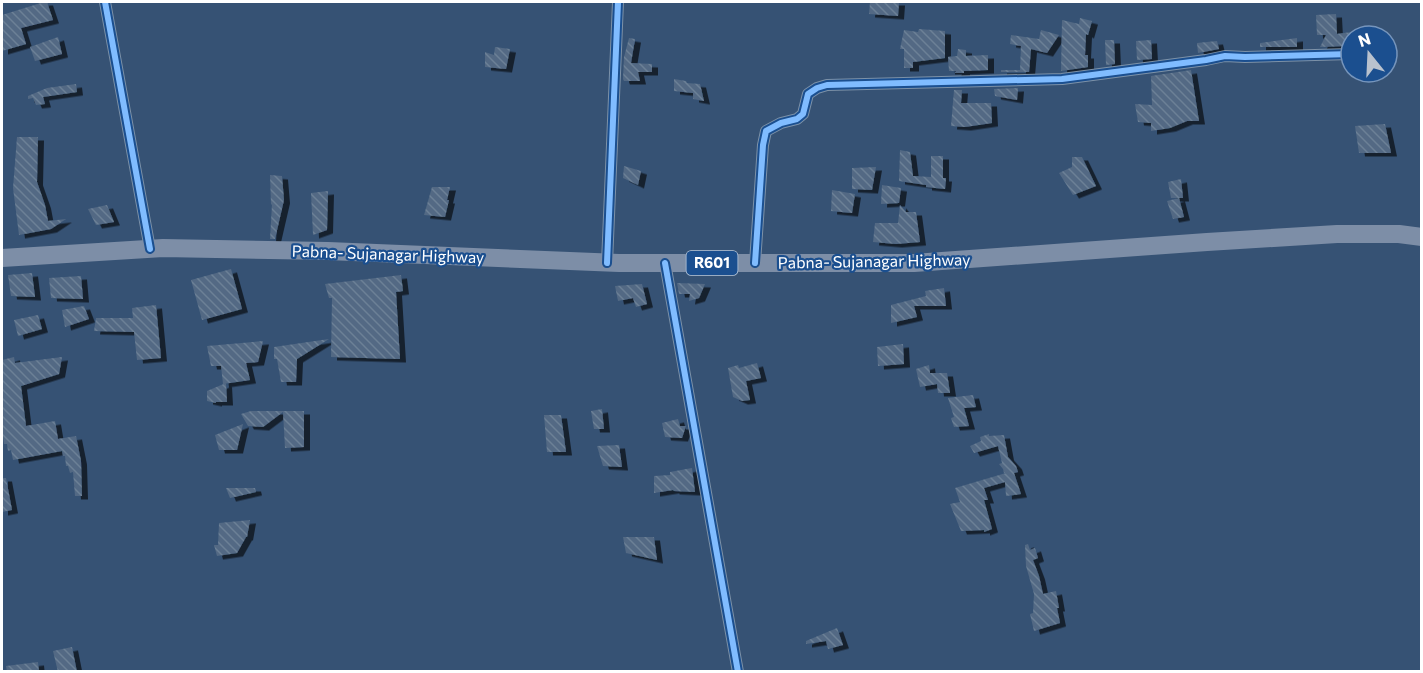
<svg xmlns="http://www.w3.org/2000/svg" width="1423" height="673" font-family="Commissioner,sans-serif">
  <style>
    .building { fill: url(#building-back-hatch); filter: url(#shadow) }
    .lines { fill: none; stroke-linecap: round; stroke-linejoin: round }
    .minor { stroke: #7d92a8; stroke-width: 12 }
    .primary { stroke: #7d8ea7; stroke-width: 18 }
    .cycleway-casing { stroke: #1b4f8f; stroke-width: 10 }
    .cycleway { stroke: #80bcff; stroke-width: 6 }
    .labels { text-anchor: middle; stroke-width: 4.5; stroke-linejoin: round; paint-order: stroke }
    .shield { fill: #1b4f8f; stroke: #bbcadd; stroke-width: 1.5 }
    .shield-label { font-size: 15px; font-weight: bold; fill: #fff }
    .street-label { font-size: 16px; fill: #fff; stroke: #1b4f8f }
  </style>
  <defs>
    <pattern id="building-back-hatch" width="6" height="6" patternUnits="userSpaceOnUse" patternTransform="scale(1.5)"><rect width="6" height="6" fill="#526984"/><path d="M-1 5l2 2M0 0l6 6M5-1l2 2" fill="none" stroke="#6c8096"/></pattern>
    <filter id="shadow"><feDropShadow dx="6" dy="3.5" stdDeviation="0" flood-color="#0009"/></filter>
  </defs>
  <rect width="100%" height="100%" fill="#365274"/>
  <!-- building -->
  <path class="building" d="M 44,2 L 47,2 L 53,20 L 21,28 L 26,44 L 2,51 L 2,15 Z
    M 870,2 L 899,2 L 898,16 L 869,14 Z
    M 1336,14 L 1337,34 L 1351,32 L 1346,46 L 1320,47 L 1326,35 L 1317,35 L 1316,15 Z
    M 1080,18 L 1092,21 L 1088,35 L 1086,34 L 1085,55 L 1088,55 L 1088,67 L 1061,71 L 1062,20 L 1079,24 Z
    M 919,29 L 945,31 L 945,58 L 913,62 L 913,68 L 904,68 L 904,49 L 900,49 L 904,30 L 918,32 Z
    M 1041,30 L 1059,35 L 1047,53 L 1031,49 L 1029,72 L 1001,72 L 1001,70 L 1020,70 L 1021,46 L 1010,44 L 1011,35 L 1039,39 Z
    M 58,37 L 62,54 L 35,61 L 30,47 Z
    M 629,38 L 635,39 L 631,63 L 652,64 L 652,72 L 638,72 L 640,81 L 624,81 L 623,79 L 624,57 Z
    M 1297,38 L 1297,47 L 1260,47 L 1260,43 Z
    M 1105,40 L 1114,40 L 1115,64 L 1106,65 Z
    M 1151,40 L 1152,59 L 1137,60 L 1136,41 Z
    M 1217,41 L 1219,49 L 1198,53 L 1197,43 Z
    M 495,47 L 510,49 L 506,69 L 485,67 L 485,52 L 494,55 Z
    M 958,49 L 966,50 L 966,56 L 988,55 L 988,70 L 964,71 L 964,73 L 955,73 L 956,71 L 949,71 L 948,57 L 957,56 Z
    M 1191,70 L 1199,121 L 1187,121 L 1170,128 L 1151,131 L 1151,123 L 1138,122 L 1135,104 L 1152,105 L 1151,76 Z
    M 674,79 L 686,81 L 687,83 L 700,84 L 704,101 L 693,99 L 693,93 L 674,91 Z
    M 76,84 L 77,92 L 43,97 L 45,104 L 36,105 L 33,98 L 28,99 L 28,96 L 47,88 Z
    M 1018,88 L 1017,100 L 995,96 L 994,89 Z
    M 954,90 L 962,90 L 961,103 L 991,103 L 992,123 L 965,127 L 951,126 Z
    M 1385,124 L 1391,153 L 1359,153 L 1355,126 Z
    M 17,137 L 38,137 L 37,182 L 45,205 L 48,221 L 66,219 L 51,229 L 19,235 L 13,188 Z
    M 900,150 L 910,152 L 913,176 L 931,177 L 931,156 L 943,156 L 943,178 L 946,178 L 945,189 L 926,187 L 926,185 L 899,181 Z
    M 1072,157 L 1082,157 L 1096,186 L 1073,195 L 1059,173 L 1072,167 Z
    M 624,166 L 641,171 L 638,185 L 623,178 Z
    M 876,167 L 872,190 L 852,189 L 852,168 Z
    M 270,175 L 282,176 L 284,200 L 275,239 L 270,239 L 272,204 L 271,205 Z
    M 1181,179 L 1183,198 L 1171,198 L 1168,182 Z
    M 882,185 L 901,188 L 899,203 L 881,204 Z
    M 432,187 L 450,187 L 447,200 L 449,200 L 445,217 L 424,215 Z
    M 832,190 L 855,194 L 852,213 L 831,211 Z
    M 328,191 L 327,230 L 313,235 L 311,193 Z
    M 1179,198 L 1184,217 L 1173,219 L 1167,201 Z
    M 107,205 L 114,222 L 96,225 L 88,209 Z
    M 900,205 L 906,212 L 916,212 L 920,242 L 896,244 L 873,242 L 875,223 L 898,223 Z
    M 231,269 L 242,309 L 202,320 L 191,280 Z
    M 32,273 L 35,297 L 11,296 L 8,275 Z
    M 401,275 L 403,291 L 396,292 L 400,359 L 331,357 L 332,298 L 329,298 L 325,284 Z
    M 81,276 L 83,299 L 51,298 L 49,278 Z
    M 677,283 L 705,284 L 699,298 L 689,301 L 690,294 L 679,294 Z
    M 642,284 L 647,304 L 636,307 L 633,298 L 618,301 L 615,286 Z
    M 944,288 L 946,306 L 914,306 L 917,317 L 891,323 L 891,305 L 926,296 L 925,291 Z
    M 156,305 L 161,358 L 137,360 L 134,332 L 94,331 L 96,318 L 133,318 L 132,308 Z
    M 84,306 L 89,319 L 65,327 L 62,310 Z
    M 38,315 L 42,329 L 18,336 L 14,320 Z
    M 329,339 L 297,359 L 296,382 L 281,382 L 277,359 L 274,359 L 274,347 Z
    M 263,341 L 258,362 L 246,363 L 250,380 L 223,384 L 221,366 L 211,366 L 207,346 Z
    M 903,344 L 904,364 L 878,366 L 877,347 Z
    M 14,357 L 15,363 L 62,357 L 59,374 L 21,386 L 26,426 L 55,421 L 58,439 L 76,436 L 81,461 L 82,496 L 75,496 L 73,472 L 70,473 L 68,466 L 66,466 L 65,456 L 63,456 L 62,451 L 13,460 L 11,450 L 8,451 L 7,444 L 4,444 L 2,431 L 2,360 Z
    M 757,363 L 761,378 L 746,381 L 750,400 L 742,401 L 733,397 L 728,368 L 738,365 L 739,368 Z
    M 929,365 L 930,373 L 947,373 L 950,393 L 938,393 L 937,384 L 920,387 L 916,369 Z
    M 226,383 L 227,402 L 216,402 L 216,403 L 207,401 L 207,391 Z
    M 973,395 L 976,407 L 964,408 L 969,426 L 954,427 L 951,418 L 954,417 L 948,398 Z
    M 602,409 L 604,429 L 594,429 L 591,411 Z
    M 251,411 L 304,411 L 304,447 L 285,448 L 283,412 L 263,427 L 248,426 L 241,414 Z
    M 544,415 L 561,415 L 566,452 L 547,452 Z
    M 678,419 L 680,426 L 686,426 L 682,438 L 665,437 L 662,423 Z
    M 243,424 L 237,450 L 219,450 L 215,435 Z
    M 989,434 L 989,436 L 1004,435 L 1008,457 L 1016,466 L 1018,472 L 1014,473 L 1021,494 L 1006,496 L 1005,482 L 984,488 L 988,500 L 984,500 L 992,529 L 984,532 L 984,530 L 961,531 L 950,504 L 960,502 L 955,488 L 1006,473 L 1004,473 L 1003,469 L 999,464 L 1002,463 L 998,446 L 974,453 L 970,446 L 981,441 L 980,437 Z
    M 619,445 L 622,467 L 603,466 L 597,446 Z
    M 692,468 L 695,492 L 674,491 L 673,490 L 654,493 L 654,476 L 670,475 L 670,472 Z
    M 2,478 L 6,478 L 12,510 L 2,512 Z
    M 226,488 L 255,488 L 256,492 L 230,498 Z
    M 250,520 L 247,537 L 246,537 L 237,553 L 217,556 L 214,545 L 218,545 L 219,523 Z
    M 623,537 L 654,537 L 657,560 L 626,553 Z
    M 1028,544 L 1030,550 L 1035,548 L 1038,558 L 1033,560 L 1039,576 L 1043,594 L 1056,591 L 1059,608 L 1057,608 L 1060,623 L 1034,631 L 1030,614 L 1033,613 L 1034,594 L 1026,566 L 1025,545 Z
    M 837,628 L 843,645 L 828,649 L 826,641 L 806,644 L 806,641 Z
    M 72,647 L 77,672 L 58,672 L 53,651 Z
    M 38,662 L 39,672 L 7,672 L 6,666 Z"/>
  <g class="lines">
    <!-- minor -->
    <path class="minor" d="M 105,2 L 150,249
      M 607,263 L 618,2
      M 665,263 L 738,672
      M 755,263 L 763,145 L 766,131 L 781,123 L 797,119 L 803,114 L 808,94 L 817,88 L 827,85 L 1062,79 L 1206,60 L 1225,56 L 1245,57 L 1351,54"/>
    <!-- primary -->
    <path class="primary" d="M 2,258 L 163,248 L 328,251 L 619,263 L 914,263 L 1207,242 L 1337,234 L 1399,234 L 1422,237"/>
    <!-- cycleway casing -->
    <g class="cycleway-casing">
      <path id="cycleway" d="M 105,2 L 150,249
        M 607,263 L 618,2
        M 665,263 L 738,672
        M 755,263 L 763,145 L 766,131 L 781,123 L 797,119 L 803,114 L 808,94 L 817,88 L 827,85 L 1062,79 L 1206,60 L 1225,56 L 1245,57 L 1351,54"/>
    </g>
    <!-- cycleway -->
    <use href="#cycleway" class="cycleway"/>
  </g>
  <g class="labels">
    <!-- shield labels -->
    <rect class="shield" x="686.5" y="251" width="51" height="24" rx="4.5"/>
    <g class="shield-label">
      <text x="712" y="268">R601</text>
    </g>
    <!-- street labels -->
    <g class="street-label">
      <text transform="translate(388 254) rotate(2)" y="6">Pabna- Sujanagar Highway</text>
      <text transform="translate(874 261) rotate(-1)" y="6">Pabna- Sujanagar Highway</text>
    </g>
  </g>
  <!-- border -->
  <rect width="1423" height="673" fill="none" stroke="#ffffff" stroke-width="6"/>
  <!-- north arrow -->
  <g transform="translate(1369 54) rotate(342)"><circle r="28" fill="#1b4f8f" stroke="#7695bc" stroke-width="1.5"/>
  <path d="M0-4.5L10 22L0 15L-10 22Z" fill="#b9c2ce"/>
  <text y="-9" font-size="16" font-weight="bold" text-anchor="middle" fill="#ffffff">N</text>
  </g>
</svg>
